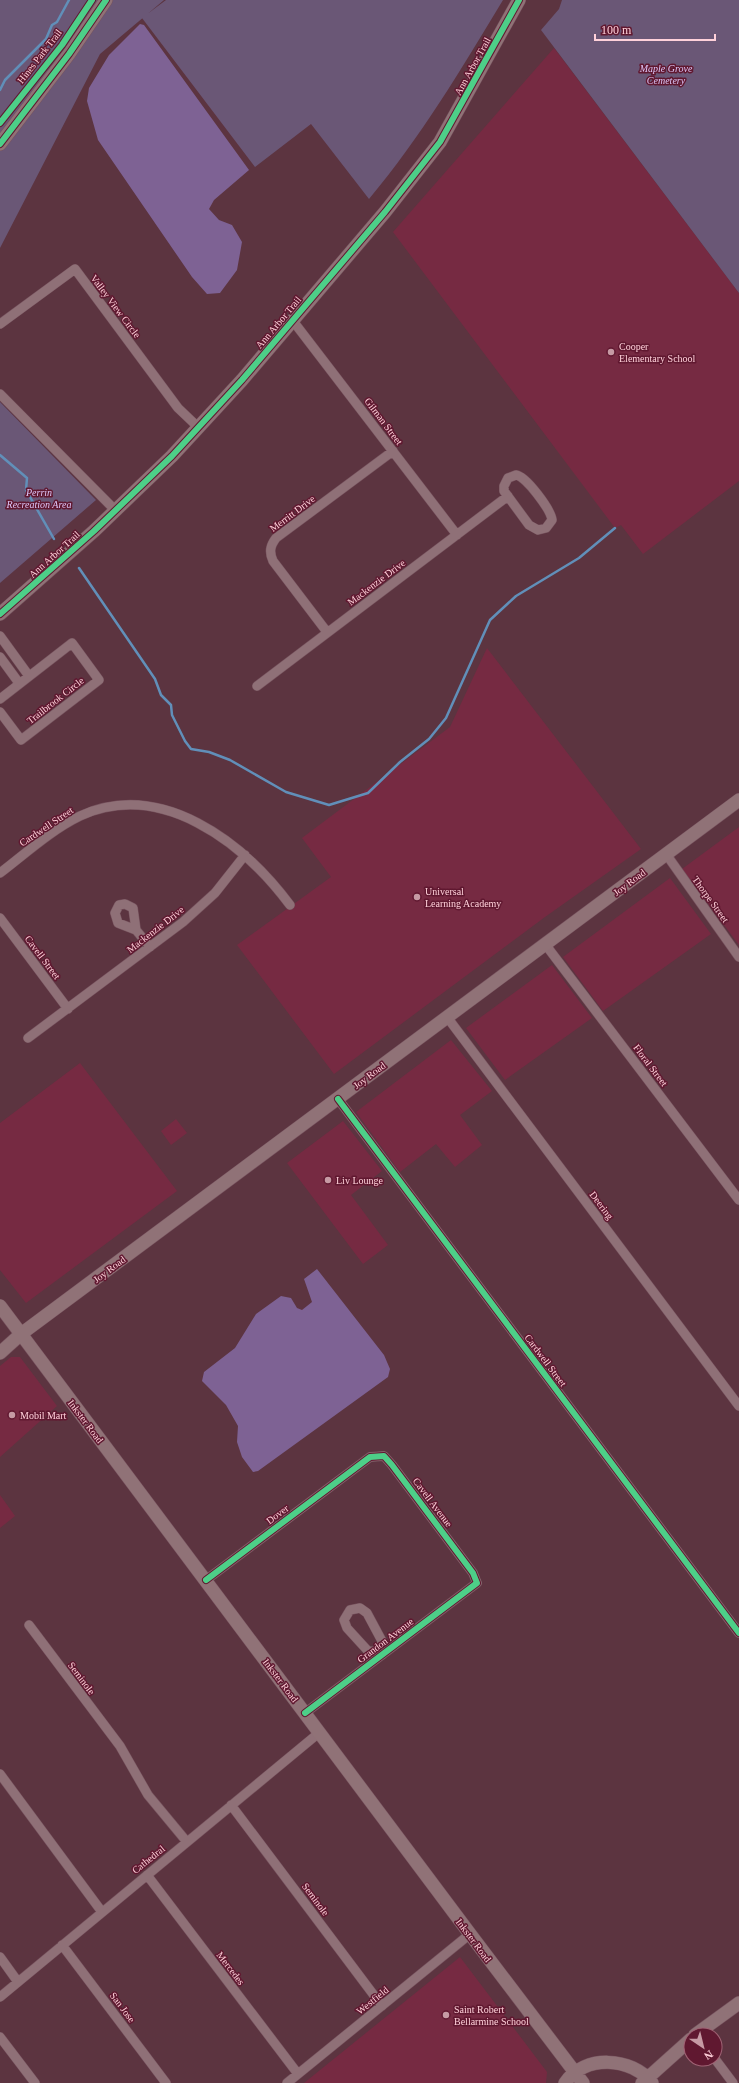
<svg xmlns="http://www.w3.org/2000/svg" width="739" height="2083" font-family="Georgia,serif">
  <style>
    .built { fill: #762a42 }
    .green { fill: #6a5776 }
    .forest { fill: #7e6294 }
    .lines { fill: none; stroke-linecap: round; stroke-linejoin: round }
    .stream { stroke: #618fb9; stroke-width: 2.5 }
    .street-casing { stroke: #77535e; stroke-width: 10 }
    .secondary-casing { stroke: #77535e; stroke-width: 14 }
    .street { stroke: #8f7077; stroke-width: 9 }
    .secondary { stroke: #907277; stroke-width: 13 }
    .cycleway-casing { stroke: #601830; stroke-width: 8 }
    .cycleway { stroke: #4dcf88; stroke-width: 6 }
    .poi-dot { fill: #c69aa4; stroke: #601830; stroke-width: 1.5 }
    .labels { text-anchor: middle; stroke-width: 3; stroke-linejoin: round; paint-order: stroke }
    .street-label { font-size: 10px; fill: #ffd1da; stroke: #601830 }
    .park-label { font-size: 10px; font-style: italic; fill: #dec8fa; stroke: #601830 }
    .poi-label { font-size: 10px; fill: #ffd1da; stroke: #601830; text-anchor: start }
  </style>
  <rect width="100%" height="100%" fill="#5c3440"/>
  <!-- built -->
  <path class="built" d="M 554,48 L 739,293 L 739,481 L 643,554 L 621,525 L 615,528 L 393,232 Z
    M 487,648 L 641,849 L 545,917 L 334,1074 L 237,945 L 331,877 L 302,838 L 450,727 Z
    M 739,827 L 739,945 L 682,869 Z
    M 670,878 L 711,934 L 603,1011 L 563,957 Z
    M 552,965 L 592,1018 L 505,1080 L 466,1028 Z
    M 451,1040 L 492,1091 L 460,1115 L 482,1145 L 455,1167 L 436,1144 L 400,1172 L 356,1112 Z
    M 80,1063 L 177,1191 L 26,1303 L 0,1270 L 0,1123 Z
    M 176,1119 L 187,1133 L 171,1145 L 161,1131 Z
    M 343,1121 L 382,1171 L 351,1195 L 388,1245 L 363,1264 L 287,1163 Z
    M 11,1357 L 20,1357 L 57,1406 L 0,1457 L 0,1366 Z
    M 0,1495 L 15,1516 L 0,1528 Z
    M 460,1957 L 547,2072 L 546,2083 L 304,2083 Z"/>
  <!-- green -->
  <path class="green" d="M 0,0 L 164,0 L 100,54 L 0,248 Z
    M 166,0 L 503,0 C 462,68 421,137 369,199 L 311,124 L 255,167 L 142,18 Z
    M 562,0 L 739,0 L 739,293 L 541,30 L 559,9 Z
    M 0,402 L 96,500 L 0,583 Z"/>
  <!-- forest -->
  <path class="forest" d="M 140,24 L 144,25 L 249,170 L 214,200 L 209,209 L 219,220 L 232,225 L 242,242 L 237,270 L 220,293 L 207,294 L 192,277 L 98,140 L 87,101 L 89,88 L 109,55 Z
    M 317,1269 L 384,1355 L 390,1369 L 388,1377 L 258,1471 L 253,1472 L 242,1457 L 237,1442 L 238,1426 L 226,1405 L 202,1381 L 204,1372 L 235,1348 L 256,1314 L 281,1296 L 291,1298 L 297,1308 L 302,1310 L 312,1302 L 304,1279 Z"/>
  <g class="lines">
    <!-- stream -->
    <path class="stream" d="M 0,90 L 5,80 L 46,39 L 52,25 L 57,22 L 69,0
      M 0,455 L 27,478 L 26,490 L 54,539
      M 79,568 L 155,679 L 161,695 L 171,705 L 172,715 L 185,741 L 191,749 L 209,752 L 230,760 L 286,792 L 329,805 L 368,793 L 400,762 L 429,739 L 446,718 L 490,620 L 516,596 L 579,558 L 615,528"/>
    <!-- street casing -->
    <g class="street-casing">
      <path id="street" d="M 293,321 L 457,535
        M 0,324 L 75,269 L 178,408 L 199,428
        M 0,394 L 116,511
        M 516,475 C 526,476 551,510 552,520 L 546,528 L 538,530 L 529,525 L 504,491 L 504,486 L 508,478 Z
        M 327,632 L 273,561 C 269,552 270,546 276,538 L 393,451
        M 0,636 L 29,676
        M 0,657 L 19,683
        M 257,686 L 508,496
        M 0,699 L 72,643 L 99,680 L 21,740 L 0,712
        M 666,854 L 739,957
        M 0,873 C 25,854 51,830 80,816 C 161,779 243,842 290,905
        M 0,918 L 68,1009
        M 136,930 L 118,923 L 115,913 L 119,905 L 125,904 L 133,908 L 136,930 L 150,947
        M 545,944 L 739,1200
        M 447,1017 L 739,1406
        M 28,1038 L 183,922 L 215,893 L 245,855
        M 338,1099 L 739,1633
        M 206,1580 L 370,1457 L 384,1456 L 392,1465 L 473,1573 L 477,1583 L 305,1713
        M 29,1625 L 120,1746 L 148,1795 L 187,1842
        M 379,1652 L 382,1641 L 367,1613 L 360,1608 L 350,1610 L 344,1620 L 347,1628 L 368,1651 L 379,1652 L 382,1655
        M 0,1774 L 102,1912
        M 231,1805 L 382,2006
        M 147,1875 L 298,2074
        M 62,1945 L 166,2083
        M 0,1957 L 18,1982
        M 0,1997 L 320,1732
        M 0,2037 L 35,2083
        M 715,2059 L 733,2083
        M 287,2083 L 470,1934"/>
    </g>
    <!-- secondary casing -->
    <g class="secondary-casing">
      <path id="secondary" d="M 0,144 L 69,54 L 106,0
        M 0,614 L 94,531 L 172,456 L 242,380 L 385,212 L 440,142 L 519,0
        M 0,1306 L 470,1934 L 583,2083
        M 0,1353 L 21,1334 L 739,800
        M 695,2035 L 739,2003
        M 565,2083 C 584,2054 632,2057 652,2083
        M 642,2083 L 691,2039"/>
    </g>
    <!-- street -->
    <use href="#street" class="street"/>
    <!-- secondary -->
    <use href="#secondary" class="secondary"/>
    <!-- cycleway casing -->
    <g class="cycleway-casing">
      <path id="cycleway" d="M 0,123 L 62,45 L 92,0
        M 0,144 L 69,54 L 106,0
        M 0,614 L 94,531 L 172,456 L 242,380 L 385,212 L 440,142 L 519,0
        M 338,1099 L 739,1633
        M 206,1580 L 370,1457 L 384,1456 L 392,1465 L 473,1573 L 477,1583 L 305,1713"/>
    </g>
    <!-- cycleway -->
    <use href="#cycleway" class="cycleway"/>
  </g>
  <!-- markers -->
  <g class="poi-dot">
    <circle cx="611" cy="352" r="4"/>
    <circle cx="417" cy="897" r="4"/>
    <circle cx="328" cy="1180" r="4"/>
    <circle cx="12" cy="1415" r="4"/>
    <circle cx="446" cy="2015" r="4"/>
  </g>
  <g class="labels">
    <!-- street labels -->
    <g class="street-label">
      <text transform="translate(39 56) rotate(-52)" y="4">Hines Park Trail</text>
      <text transform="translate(472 66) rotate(-61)" y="4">Ann Arbor Trail</text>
      <text transform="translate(116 306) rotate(53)" y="4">Valley View Circle</text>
      <text transform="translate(278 322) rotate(-50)" y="4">Ann Arbor Trail</text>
      <text transform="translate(384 421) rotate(53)" y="4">Gilman Street</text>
      <text transform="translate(292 513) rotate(-37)" y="4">Merritt Drive</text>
      <text transform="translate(54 554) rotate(-42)" y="4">Ann Arbor Trail</text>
      <text transform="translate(376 582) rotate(-37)" y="4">Mackenzie Drive</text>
      <text transform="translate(55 700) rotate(-38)" y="4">Trailbrook Circle</text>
      <text transform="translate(46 826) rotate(-34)" y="4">Cardwell Street</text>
      <text transform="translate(629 882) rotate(-37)" y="4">Joy Road</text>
      <text transform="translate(711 899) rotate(54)" y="4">Thorpe Street</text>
      <text transform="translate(155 929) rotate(-38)" y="4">Mackenzie Drive</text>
      <text transform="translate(43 957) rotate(53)" y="4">Cavell Street</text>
      <text transform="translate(651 1065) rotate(53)" y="4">Floral Street</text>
      <text transform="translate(369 1075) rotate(-37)" y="4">Joy Road</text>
      <text transform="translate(602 1205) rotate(53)" y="4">Deering</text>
      <text transform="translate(109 1269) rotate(-37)" y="4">Joy Road</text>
      <text transform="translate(546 1360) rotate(53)" y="4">Cardwell Street</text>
      <text transform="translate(86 1421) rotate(53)" y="4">Inkster Road</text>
      <text transform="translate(433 1502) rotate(53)" y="4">Cavell Avenue</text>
      <text transform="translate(277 1514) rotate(-37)" y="4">Dover</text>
      <text transform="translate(385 1640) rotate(-37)" y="4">Grandon Avenue</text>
      <text transform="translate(82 1678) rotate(53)" y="4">Seminole</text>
      <text transform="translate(281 1680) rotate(53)" y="4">Inkster Road</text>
      <text transform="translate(148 1859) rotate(-39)" y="4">Cathedral</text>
      <text transform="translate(316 1899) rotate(53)" y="4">Seminole</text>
      <text transform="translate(474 1940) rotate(53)" y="4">Inkster Road</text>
      <text transform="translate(231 1968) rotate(53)" y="4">Mercedes</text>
      <text transform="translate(372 2000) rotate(-39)" y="4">Westfield</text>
      <text transform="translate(123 2007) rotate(53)" y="4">San Jose</text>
    </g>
    <!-- park labels -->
    <g class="park-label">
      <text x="666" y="72">Maple Grove<tspan x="666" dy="12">Cemetery</tspan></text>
      <text x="39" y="496">Perrin<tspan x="39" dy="12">Recreation Area</tspan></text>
    </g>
    <!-- poi labels -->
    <g class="poi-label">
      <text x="619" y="350">Cooper<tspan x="619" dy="12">Elementary School</tspan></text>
      <text x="425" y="895">Universal<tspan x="425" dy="12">Learning Academy</tspan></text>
      <text x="336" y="1184">Liv Lounge</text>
      <text x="20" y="1419">Mobil Mart</text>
      <text x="454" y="2013">Saint Robert<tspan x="454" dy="12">Bellarmine School</tspan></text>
    </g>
  </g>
  <!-- north arrow -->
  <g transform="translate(703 2047) rotate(145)"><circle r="19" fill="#601830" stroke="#a06274"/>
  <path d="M0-3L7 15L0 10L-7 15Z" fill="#c69aa4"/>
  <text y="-6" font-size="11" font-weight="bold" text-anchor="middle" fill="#ffd1da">N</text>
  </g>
  <!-- scale -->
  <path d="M595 34v6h120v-6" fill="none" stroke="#ffd1da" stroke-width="2"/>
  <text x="601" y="34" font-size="12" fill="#ffd1da" stroke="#601830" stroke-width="3" paint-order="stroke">100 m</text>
</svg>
